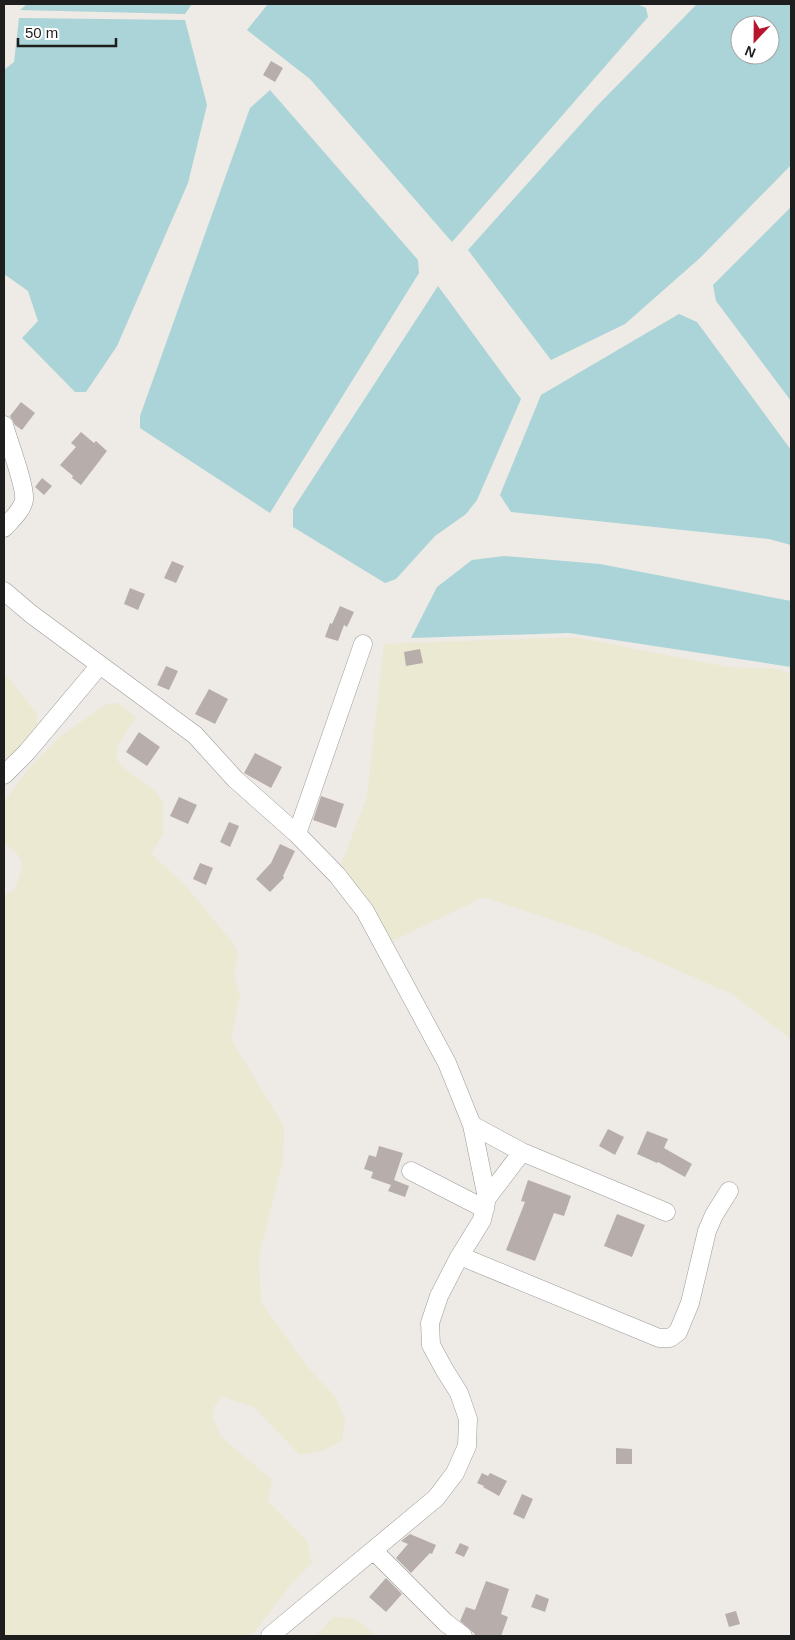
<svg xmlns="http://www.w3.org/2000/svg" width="795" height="1640" font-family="Arial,sans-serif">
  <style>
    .farmland { fill: #ebe9d2 }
    .water { fill: #aad4d7; fill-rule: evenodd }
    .building { fill: #b7aeab }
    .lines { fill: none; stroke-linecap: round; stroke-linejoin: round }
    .minor-casing { stroke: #9b9b9b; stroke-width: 19 }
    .minor { stroke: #fff; stroke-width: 18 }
  </style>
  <rect width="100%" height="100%" fill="#eeeae5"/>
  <!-- farmland -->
  <path class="farmland" d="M 574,637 L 728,667 L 778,669 L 791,674 L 791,1039 L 732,994 L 595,934 L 484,897 L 384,945 L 337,875 L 367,797 L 384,644 Z
    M 4,669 L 5,674 L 37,714 L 37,725 L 25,744 L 4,764 Z
    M 118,703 L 136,717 L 118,745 L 116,756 L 121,766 L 156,792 L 163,802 L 163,834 L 151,854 L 184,884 L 233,943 L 238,954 L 234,975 L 240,996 L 231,1039 L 284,1127 L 283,1160 L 259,1257 L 261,1302 L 306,1365 L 336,1398 L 345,1419 L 342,1441 L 322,1451 L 300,1455 L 254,1407 L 222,1397 L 215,1405 L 212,1416 L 221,1437 L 272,1480 L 268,1501 L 307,1541 L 312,1563 L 291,1584 L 257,1629 L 248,1636 L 4,1636 L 4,896 L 15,889 L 23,866 L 19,856 L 4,843 L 4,802 L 30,767 L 62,735 L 107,704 Z
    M 333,1617 L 355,1619 L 377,1636 L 316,1636 Z"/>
  <!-- water -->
  <path class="water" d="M 27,4 L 192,4 L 185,14 L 20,10 Z
    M 268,4 L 637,4 L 646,8 L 648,17 L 452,242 L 310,79 L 247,30 Z
    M 697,4 L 791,4 L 791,165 L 700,258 L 625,324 L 551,360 L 468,250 L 596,107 ZM 740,25 L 770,25 L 770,55 L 740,55 Z
    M 19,18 L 185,20 L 207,105 L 188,183 L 117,346 L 86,392 L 75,392 L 22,338 L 38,321 L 28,291 L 4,274 L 4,70 L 14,62 Z
    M 270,90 L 418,260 L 419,273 L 270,513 L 140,428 L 140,416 L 250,108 Z
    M 791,207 L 791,401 L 716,301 L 713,285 Z
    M 438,286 L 521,399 L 477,500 L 466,514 L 435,536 L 396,579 L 385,583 L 293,527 L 293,509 Z
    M 679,314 L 697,322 L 791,450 L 791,545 L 769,539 L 511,512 L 500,495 L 541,395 Z
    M 504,556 L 600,564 L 791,601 L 791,667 L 569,633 L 411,638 L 437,587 L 472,560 Z"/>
  <!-- building -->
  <path class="building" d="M 271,61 L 283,68 L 275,82 L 263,75 Z
    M 21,402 L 35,413 L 22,430 L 15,425 L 10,416 Z
    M 81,432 L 94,443 L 96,441 L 107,451 L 81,485 L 72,478 L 73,476 L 60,465 L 76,447 L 71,443 Z
    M 42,478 L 52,486 L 44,495 L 35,487 Z
    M 172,561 L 184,566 L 176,583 L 164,578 Z
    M 130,588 L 145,594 L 138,610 L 124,604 Z
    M 340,606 L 354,612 L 347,627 L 344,625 L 338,641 L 325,637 L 330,623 L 332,624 Z
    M 420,649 L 423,663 L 406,666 L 404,652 Z
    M 166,666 L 178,671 L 169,690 L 157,685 Z
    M 209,689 L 228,699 L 215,724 L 195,714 Z
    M 139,732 L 160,747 L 147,766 L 126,752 Z
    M 255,753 L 282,767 L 271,788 L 244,773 Z
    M 321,796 L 344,804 L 336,828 L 313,820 Z
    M 179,797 L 197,805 L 188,824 L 170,816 Z
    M 229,822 L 239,826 L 230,847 L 220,842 Z
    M 280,844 L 295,851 L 283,876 L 284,878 L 270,892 L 256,879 L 271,863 Z
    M 200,863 L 213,868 L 206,885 L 193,879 Z
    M 608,1129 L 624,1137 L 615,1155 L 599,1146 Z
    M 647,1131 L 668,1139 L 664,1148 L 692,1164 L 685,1177 L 658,1162 L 657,1163 L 637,1154 Z
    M 379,1146 L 403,1153 L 394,1180 L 409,1186 L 405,1197 L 388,1191 L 391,1185 L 371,1178 L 373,1172 L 364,1169 L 369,1155 L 376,1157 Z
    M 528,1180 L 571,1196 L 564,1216 L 554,1213 L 535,1261 L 506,1250 L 525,1202 L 521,1201 Z
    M 617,1214 L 645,1225 L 632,1257 L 604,1246 Z
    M 616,1448 L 632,1449 L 632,1464 L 616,1464 Z
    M 482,1473 L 488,1476 L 490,1473 L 507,1481 L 499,1496 L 483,1487 L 484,1486 L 477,1483 Z
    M 522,1494 L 533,1499 L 524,1519 L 513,1514 Z
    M 410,1534 L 436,1545 L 432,1554 L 430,1553 L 411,1573 L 396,1558 L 408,1544 L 401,1541 Z
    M 460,1543 L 469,1547 L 464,1557 L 455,1553 Z
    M 386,1578 L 402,1594 L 386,1612 L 369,1597 Z
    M 486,1581 L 509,1589 L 501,1614 L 508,1617 L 501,1636 L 474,1636 L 475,1634 L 460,1621 L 466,1607 L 475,1610 Z
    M 536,1594 L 549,1599 L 545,1612 L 531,1607 Z
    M 736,1611 L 740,1624 L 729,1627 L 725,1614 Z"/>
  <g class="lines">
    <!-- minor casing -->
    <g class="minor-casing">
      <path id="minor" d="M 4,425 C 8,440 26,487 24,500 C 22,511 10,521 4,528
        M 4,591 L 31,614 L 195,735 L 235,779 L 297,834 L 337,875 L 365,911 L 447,1063 L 472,1125 L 487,1198 L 482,1220 L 458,1259 L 439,1296 L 430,1323 L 431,1345 L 444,1369 L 459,1393 L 468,1419 L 467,1446 L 455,1473 L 436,1498 L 270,1636
        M 4,775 L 27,752 L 100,665
        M 297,834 L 363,644
        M 472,1125 L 522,1152 L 666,1212
        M 411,1171 L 485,1209
        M 487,1198 L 522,1152
        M 460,1256 L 659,1338 L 670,1338 L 678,1332 L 690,1303 L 707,1231 L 714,1215 L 729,1191
        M 374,1551 L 446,1623 L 463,1636"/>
    </g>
    <!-- minor -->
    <use href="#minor" class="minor"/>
  </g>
  <!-- border -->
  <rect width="795" height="1640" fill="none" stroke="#1e1e1e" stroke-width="10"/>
  <!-- north arrow -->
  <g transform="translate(755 40) rotate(202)"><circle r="24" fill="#ffffff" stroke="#a5a5a5"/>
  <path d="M0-4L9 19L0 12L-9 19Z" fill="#b7152e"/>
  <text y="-8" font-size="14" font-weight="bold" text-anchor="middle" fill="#1e1e1e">N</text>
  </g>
  <!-- scale -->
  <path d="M18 38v8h98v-8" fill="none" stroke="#1e1e1e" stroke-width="2.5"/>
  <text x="25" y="38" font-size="15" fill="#1e1e1e" stroke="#ffffff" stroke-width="4" paint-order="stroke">50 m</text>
</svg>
